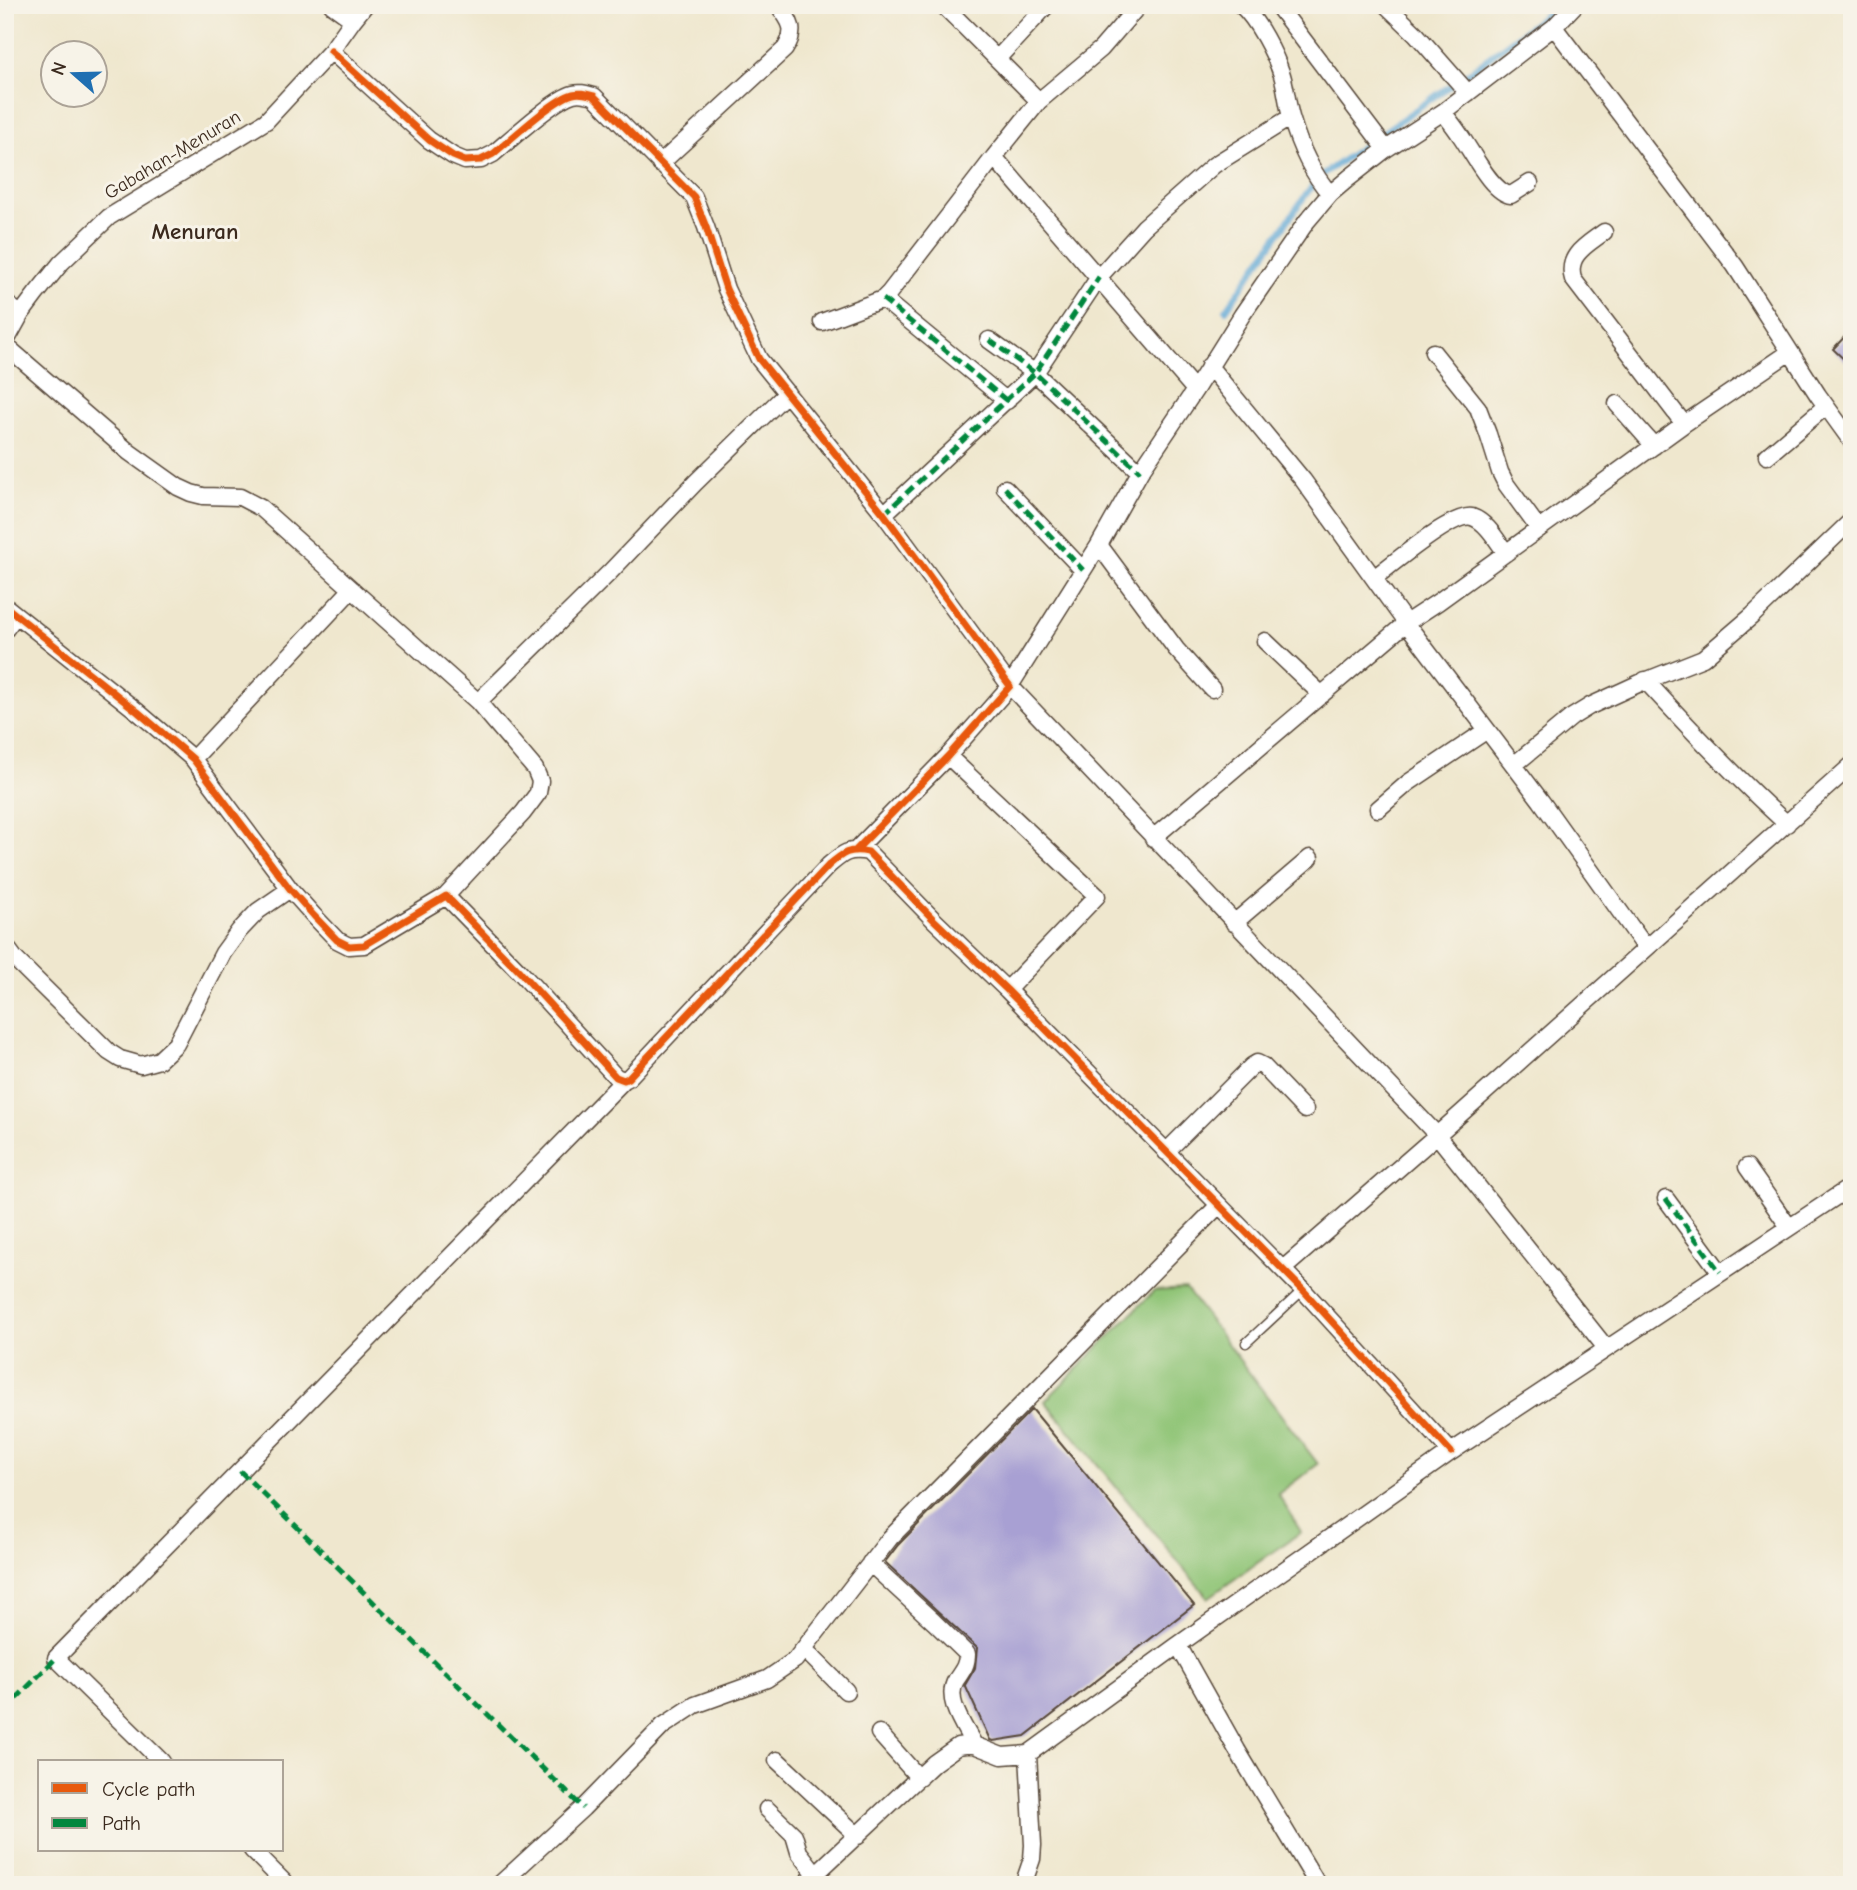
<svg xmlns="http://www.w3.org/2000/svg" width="1857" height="1890" font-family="'Comic Neue',sans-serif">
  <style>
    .garden { fill: #8fc476; stroke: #65774a; stroke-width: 2 }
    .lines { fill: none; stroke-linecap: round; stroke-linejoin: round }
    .stream { stroke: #5ea7d5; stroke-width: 6 }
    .building { fill: #a8a0d3 }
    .service-casing { stroke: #564638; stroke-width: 11 }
    .minor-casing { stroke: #564638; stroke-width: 19 }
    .service { stroke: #fff; stroke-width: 8 }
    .minor { stroke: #fff; stroke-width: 16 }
    .quiet { stroke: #00873e; stroke-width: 5; stroke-dasharray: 10 5; stroke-linecap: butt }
    .cycleway-casing { stroke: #f7f3e8; stroke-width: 11 }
    .cycleway { stroke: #e8590c; stroke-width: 7 }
    .labels { text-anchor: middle; stroke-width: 6; stroke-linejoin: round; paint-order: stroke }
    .street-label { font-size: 19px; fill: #3b2a1e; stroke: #f7f3e8 }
    .quarter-label { font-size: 23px; font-weight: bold; fill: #3b2a1e; stroke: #f7f3e8 }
  </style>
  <rect width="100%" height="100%" fill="#f7f3e8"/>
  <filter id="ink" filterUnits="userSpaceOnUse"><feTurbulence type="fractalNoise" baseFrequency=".0143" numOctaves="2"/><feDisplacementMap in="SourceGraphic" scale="14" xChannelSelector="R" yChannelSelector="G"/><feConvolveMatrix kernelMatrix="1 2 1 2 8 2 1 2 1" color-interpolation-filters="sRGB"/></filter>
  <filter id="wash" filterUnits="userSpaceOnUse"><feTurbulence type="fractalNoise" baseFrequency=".00686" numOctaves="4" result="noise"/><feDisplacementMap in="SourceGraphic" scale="28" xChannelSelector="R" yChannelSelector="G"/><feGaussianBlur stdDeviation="1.57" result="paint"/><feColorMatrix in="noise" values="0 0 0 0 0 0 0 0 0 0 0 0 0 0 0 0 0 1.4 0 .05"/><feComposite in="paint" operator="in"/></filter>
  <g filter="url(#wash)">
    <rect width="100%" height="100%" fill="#efe7ce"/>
    <!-- garden -->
    <path class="garden" d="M 1186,1289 L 1318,1464 L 1278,1494 L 1301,1532 L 1208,1598 L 1045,1401 L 1154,1291 Z"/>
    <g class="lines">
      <!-- stream -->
      <path class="stream" d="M 1226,310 L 1305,196 L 1320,176 L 1467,74 L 1558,5"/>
    </g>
    <g id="blocks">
      <!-- building -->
      <path class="building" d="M 1852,329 L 1852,367 L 1833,349 Z
        M 1032,1409 L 1194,1605 L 1025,1736 L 993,1741 L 990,1740 L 965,1685 L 975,1668 L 977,1648 L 885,1562 L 898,1545 Z"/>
    </g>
  </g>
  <g filter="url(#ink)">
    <use href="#blocks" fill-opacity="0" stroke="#564638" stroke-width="2"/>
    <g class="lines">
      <!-- service casing -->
      <g class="service-casing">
        <path id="service" d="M 1246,1343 L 1303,1290"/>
      </g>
      <!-- minor casing -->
      <g class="minor-casing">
        <path id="minor" d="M 332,5 L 353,20
          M 943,5 L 1039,101 L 994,157 L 1195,390
          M 1241,5 C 1257,19 1275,54 1282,75 C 1286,88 1287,103 1291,117 C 1299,145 1311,172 1330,194
          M 1277,5 L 1386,149
          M 1386,5 L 1416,34 L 1468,93
          M 1575,5 L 1554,27 L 1443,112 L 1386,149 L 1349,178 L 1330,194 L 1307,221 L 1242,315 L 1195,390 L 1140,472 L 1099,545 L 1010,686 L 1437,1135 L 1606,1348
          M 1554,27 L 1735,266 L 1818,395 L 1852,442
          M 331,51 L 429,140 L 453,156 L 465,161 L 481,160 L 493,154 C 510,140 554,99 573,94 C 581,92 586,94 594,96 L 694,197 L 706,227 L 726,289 L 759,359 L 884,514 L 1010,686 L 948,756 L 856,850
          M 997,59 L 1047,5
          M 1039,101 L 1101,49 L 1139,5
          M 1443,112 C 1449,120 1455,127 1460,135 C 1471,150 1492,193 1511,195 L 1530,183
          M 660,164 L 785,49 C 797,30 791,22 778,5
          M 1604,232 C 1587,245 1566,255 1573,279 L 1684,424
          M 883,299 L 1007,401
          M 5,303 L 21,314
          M 822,322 L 883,299 L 889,293 L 994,157
          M 989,340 L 1035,373 L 1140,472
          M 5,343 L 21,314 L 36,294 L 61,263 L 109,217 L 266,121 L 331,51 L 353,20 L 365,5
          M 5,345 L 129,452 L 178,487 L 191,493 L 203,496 L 240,497 L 261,508 L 478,702 L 535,769 L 540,781 L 538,793 L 523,813 L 446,896
          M 1433,352 L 1478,408 L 1488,434 L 1500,472 L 1506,484 L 1539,529
          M 1209,366 L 1303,480 L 1406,623 L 1541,801 L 1646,948
          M 1617,404 L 1654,446
          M 1767,456 L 1826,406
          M 1005,488 L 1083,570
          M 884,514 L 1035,373 L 1099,277 L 1144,227 L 1214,165 L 1291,117
          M 1099,545 L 1176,649 L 1212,689
          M 1374,578 C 1391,565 1454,512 1472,517 C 1487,522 1497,541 1506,553
          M 5,606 L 138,712 L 193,759 L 290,889 L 314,916 L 337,940 L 349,946 L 364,945 L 446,896 L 520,972 L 616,1077 L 624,1080 L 628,1078 L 829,865 C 843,853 849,848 868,852 L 934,920 L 1007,990 L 1303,1290 L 1451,1452
          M 5,630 L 16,615
          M 1265,641 L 1322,695
          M 1645,680 C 1691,730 1737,779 1787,824
          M 478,702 L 610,572 L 695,483 L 787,393
          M 948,756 L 1097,896 L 1007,990
          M 193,759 L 352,589
          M 1514,765 L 1572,717 L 1590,706 L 1640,683 L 1703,658 L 1752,616 L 1852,520
          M 1378,809 L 1408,783 L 1487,730
          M 1153,838 L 1406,623 L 1438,602 L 1684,424 L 1790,352
          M 1234,923 L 1310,858
          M 5,945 L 16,960 L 109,1052 L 120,1059 L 141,1065 L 159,1060 L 176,1044 L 223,953 L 239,931 L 258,911 L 290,889
          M 1166,1152 L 1252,1066 L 1257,1063 L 1263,1066 L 1305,1110
          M 1747,1167 L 1789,1227
          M 1666,1199 L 1720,1272
          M 1283,1269 L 1437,1135 L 1852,765
          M 870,1563 L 934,1622 L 967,1654 C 967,1666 962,1671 956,1680 C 944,1700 965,1727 974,1745
          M 804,1649 L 846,1691
          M 879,1733 L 919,1778
          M 777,1760 L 858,1836
          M 162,1762 L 56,1658 L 624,1080
          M 767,1809 L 794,1835 L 799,1852 L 816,1874
          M 252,1850 L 287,1885
          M 499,1885 L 583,1808 L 663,1726 L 695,1705 L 767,1679 L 795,1660 L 890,1538 L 1219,1205
          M 804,1885 L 934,1763 L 958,1746 L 965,1745 L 974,1745 L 1002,1756 L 1028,1754 L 1178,1645
          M 1023,1885 L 1032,1859 L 1033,1845 L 1028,1754
          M 1318,1885 L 1237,1750 L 1178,1645 L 1451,1452 L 1852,1186"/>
      </g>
      <!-- service -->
      <use href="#service" class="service"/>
      <!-- minor -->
      <use href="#minor" class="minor"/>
      <!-- quiet -->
      <path class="quiet" d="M 883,299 L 1007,401
        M 989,340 L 1035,373 L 1140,472
        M 1005,488 L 1083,570
        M 884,514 L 1035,373 L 1099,277
        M 1666,1199 L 1720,1272
        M 240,1471 L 583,1808
        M 5,1710 L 56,1658"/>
      <!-- cycleway casing -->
      <g class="cycleway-casing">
        <path id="cycleway" d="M 331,51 L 429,140 L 453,156 L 465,161 L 481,160 L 493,154 C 510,140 554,99 573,94 C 581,92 586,94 594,96 L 694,197 L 706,227 L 726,289 L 759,359 L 884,514 L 1010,686 L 948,756 L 856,850
          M 5,606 L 138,712 L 193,759 L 290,889 L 314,916 L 337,940 L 349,946 L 364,945 L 446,896 L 520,972 L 616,1077 L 624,1080 L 628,1078 L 829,865 C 843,853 849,848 868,852 L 934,920 L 1007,990 L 1303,1290 L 1451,1452"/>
      </g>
      <!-- cycleway -->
      <use href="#cycleway" class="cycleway"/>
    </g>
  </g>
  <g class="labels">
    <!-- street labels -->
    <g class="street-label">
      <text transform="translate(172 154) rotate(-31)" y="7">Gabahan-Menuran</text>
    </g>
    <!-- quarter labels -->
    <g class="quarter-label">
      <text x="195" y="239">Menuran</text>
    </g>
  </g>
  <!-- margin -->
  <rect width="1857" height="1890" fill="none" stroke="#f7f3e8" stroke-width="28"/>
  <!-- legend -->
  <rect x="38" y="1760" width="245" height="91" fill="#f7f3e8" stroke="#aca397" stroke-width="2"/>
  <rect x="52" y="1783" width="35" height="10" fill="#e8590c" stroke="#aca397" stroke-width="2"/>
  <text x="102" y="1796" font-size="21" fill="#3b2a1e">Cycle path</text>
  <rect x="52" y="1818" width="35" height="10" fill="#00873e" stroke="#aca397" stroke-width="2"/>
  <text x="102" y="1830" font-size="21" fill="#3b2a1e">Path</text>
  <!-- north arrow -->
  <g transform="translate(74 74) rotate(290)"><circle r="33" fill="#f7f3e8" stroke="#aca397" stroke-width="2"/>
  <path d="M0-5L12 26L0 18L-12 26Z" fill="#1f6fb2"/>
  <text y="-10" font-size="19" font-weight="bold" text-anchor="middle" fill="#3b2a1e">N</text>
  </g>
</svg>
